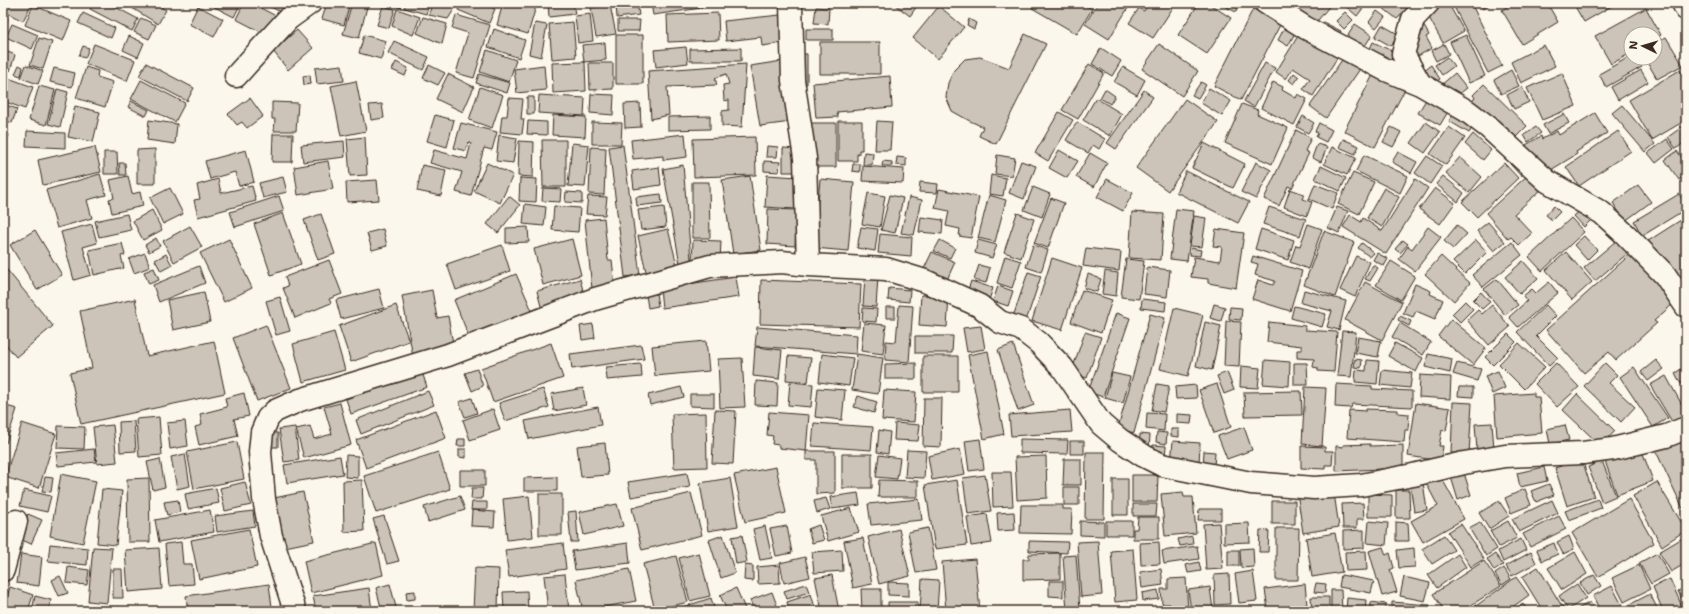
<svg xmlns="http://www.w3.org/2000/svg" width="1689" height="614" font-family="'Shantell Sans',sans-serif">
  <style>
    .building { fill: #ccc4b9; stroke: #3b2a1e }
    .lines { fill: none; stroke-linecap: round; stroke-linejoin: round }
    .minor-casing { stroke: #3b2a1e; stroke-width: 25 }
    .minor { stroke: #fbf7ec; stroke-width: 22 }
  </style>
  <rect width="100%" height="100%" fill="#fbf7ec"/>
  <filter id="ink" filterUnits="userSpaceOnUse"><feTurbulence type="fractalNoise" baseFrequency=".025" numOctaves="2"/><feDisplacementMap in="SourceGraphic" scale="8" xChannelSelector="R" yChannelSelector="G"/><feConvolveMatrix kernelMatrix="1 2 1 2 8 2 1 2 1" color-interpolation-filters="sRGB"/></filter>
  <g filter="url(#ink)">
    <!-- building -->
    <path class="building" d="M 3,3 L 32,3 L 23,21 L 3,11 Z
      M 93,3 L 108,3 L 138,19 L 132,31 L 90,9 Z
      M 124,3 L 154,3 L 166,10 L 158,24 Z
      M 207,3 L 241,3 L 234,17 Z
      M 244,3 L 251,3 L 276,16 L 267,35 L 236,19 Z
      M 262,3 L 285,3 L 281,12 Z
      M 327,3 L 350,3 L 344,25 L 322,19 Z
      M 352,3 L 368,3 L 359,38 L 343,34 Z
      M 389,3 L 402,3 L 401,8 Z
      M 406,3 L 430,3 L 426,14 L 404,8 Z
      M 432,3 L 437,3 L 455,8 L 448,19 L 429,15 Z
      M 444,3 L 457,3 L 455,8 Z
      M 461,3 L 481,3 L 495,9 L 489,23 L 458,10 Z
      M 503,3 L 537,3 L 528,34 L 497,25 Z
      M 548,3 L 573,3 L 575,14 L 549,17 Z
      M 637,3 L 639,15 L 617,18 L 616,5 Z
      M 651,3 L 701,3 L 702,8 L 653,15 Z
      M 825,3 L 844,3 L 844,7 L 825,5 Z
      M 895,3 L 919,3 L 910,16 L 894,4 Z
      M 938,3 L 951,3 L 949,8 Z
      M 1035,3 L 1081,3 L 1092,9 L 1077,34 L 1032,8 Z
      M 1098,3 L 1131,3 L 1109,39 L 1085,24 Z
      M 1149,3 L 1176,3 L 1153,38 L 1129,23 L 1139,8 L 1144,11 Z
      M 1199,3 L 1208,3 L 1231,18 L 1207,54 L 1178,35 Z
      M 1218,3 L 1240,3 L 1236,12 Z
      M 1298,3 L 1332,3 L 1314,25 L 1294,8 Z
      M 1342,3 L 1367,3 L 1357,16 Z
      M 1387,3 L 1403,3 L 1416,13 L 1409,21 L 1401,15 L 1397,19 L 1383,8 Z
      M 1446,3 L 1448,3 L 1464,31 L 1443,43 L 1427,14 Z
      M 1452,3 L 1471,3 L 1502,66 L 1488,73 Z
      M 1479,3 L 1493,3 L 1483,9 Z
      M 1513,3 L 1547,3 L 1558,22 L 1522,44 L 1502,10 Z
      M 1573,3 L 1617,3 L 1584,22 Z
      M 33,5 L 71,21 L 63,41 L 25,25 Z
      M 610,5 L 616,34 L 596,37 L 591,8 Z
      M 198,6 L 223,19 L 214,37 L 189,24 Z
      M 383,6 L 395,9 L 389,28 L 377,25 Z
      M 939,6 L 964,27 L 938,59 L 913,38 Z
      M 816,7 L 829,8 L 828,24 L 814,23 Z
      M 1646,8 L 1661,35 L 1655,39 L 1655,34 L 1631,34 L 1631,53 L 1611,64 L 1595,36 Z
      M 397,9 L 420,17 L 413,35 L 392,26 Z
      M 1253,9 L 1281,23 L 1241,100 L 1214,86 Z
      M 1377,11 L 1385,17 L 1376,28 L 1369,22 Z
      M 1345,12 L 1353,20 L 1344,29 L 1336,21 Z
      M 83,13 L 115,28 L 111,38 L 78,23 Z
      M 718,13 L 719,40 L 668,42 L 667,15 Z
      M 590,14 L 593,41 L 578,43 L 575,16 Z
      M 456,15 L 490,25 L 474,78 L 456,73 L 468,33 L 452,28 Z
      M 780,15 L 783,43 L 762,46 L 761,37 L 726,41 L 724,21 Z
      M 3,17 L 8,19 L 3,29 Z
      M 423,17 L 447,24 L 442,44 L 417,33 Z
      M 141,18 L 156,25 L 149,39 L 134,32 Z
      M 969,19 L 976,23 L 974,29 L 967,25 Z
      M 618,20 L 640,20 L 639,31 L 618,31 Z
      M 1421,21 L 1429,35 L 1426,37 L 1432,48 L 1413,59 Z
      M 573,22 L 576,57 L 552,59 L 549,24 Z
      M 1323,22 L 1341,31 L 1337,39 L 1319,30 Z
      M 535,23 L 547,25 L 541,57 L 529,54 Z
      M 12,24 L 38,35 L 32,49 L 6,37 Z
      M 1355,24 L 1372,35 L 1361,52 L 1344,42 Z
      M 1286,25 L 1296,31 L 1288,46 L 1278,40 Z
      M 1382,25 L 1398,34 L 1391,46 L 1375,37 Z
      M 494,29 L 525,40 L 519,58 L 488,47 Z
      M 806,29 L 833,29 L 833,40 L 806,40 Z
      M 297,30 L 313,48 L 288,70 L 273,51 Z
      M 1301,31 L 1339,55 L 1313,96 L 1303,89 L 1310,79 L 1293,68 L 1286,79 L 1276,72 Z
      M 1025,34 L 1046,44 L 996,144 L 979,136 L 983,127 L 968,120 L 952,111 L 946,97 L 948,83 L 954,70 L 965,59 L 980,57 L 1009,68 Z
      M 364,35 L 386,41 L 381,59 L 359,53 Z
      M 616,35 L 643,35 L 643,84 L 616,84 Z
      M 1466,35 L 1485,76 L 1469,83 L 1450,42 Z
      M 129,36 L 144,43 L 138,57 L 123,50 Z
      M 1666,37 L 1683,65 L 1657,79 L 1645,58 L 1655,58 L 1655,43 Z
      M 39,38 L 52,42 L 43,69 L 30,65 Z
      M 394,41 L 429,57 L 423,70 L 388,53 Z
      M 820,42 L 880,42 L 880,74 L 820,74 Z
      M 1373,42 L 1394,52 L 1388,66 L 1367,55 Z
      M 605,43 L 606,60 L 584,62 L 582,45 Z
      M 94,44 L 135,60 L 127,81 L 86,64 Z
      M 1159,44 L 1198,71 L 1182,96 L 1142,69 Z
      M 1444,44 L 1449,54 L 1436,61 L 1431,51 Z
      M 1544,45 L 1555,66 L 1521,83 L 1511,62 Z
      M 83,46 L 89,48 L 85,58 L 79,56 Z
      M 686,47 L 688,63 L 656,67 L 654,50 Z
      M 741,48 L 741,61 L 690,61 L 690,49 Z
      M 1101,48 L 1121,61 L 1112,76 L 1092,64 Z
      M 3,50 L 15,55 L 10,71 L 3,68 Z
      M 487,50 L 516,60 L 509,82 L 480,72 Z
      M 799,54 L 807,54 L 807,84 L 798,84 Z
      M 1631,56 L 1631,58 L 1637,58 L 1642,67 L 1606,87 L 1599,74 Z
      M 1344,57 L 1360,69 L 1326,118 L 1310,106 Z
      M 1447,57 L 1454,66 L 1442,75 L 1435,65 Z
      M 782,61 L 791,122 L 760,126 L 750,66 Z
      M 396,62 L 408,68 L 405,76 L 392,70 Z
      M 585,62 L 586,91 L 553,93 L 552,63 Z
      M 146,63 L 194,88 L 187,101 L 139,76 Z
      M 589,63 L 613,63 L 613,89 L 590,90 Z
      M 1265,63 L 1275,68 L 1254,107 L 1244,101 Z
      M 746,64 L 742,127 L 722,126 L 722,111 L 729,110 L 729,100 L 724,101 L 723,85 L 729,84 L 726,74 L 715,78 L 717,85 L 667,87 L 669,115 L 651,119 L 648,71 Z
      M 1089,64 L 1104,73 L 1078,119 L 1062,110 Z
      M 19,65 L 23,67 L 21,76 L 15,74 Z
      M 26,65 L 43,71 L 38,84 L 21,78 Z
      M 342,65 L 344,81 L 317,84 L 315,68 Z
      M 429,65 L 445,73 L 438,85 L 423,78 Z
      M 544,65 L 546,90 L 517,93 L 514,69 Z
      M 1431,65 L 1440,79 L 1429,87 L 1420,73 Z
      M 86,67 L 98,71 L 97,77 L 113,82 L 105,107 L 76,98 Z
      M 1123,67 L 1145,80 L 1137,95 L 1114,82 Z
      M 54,68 L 75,73 L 72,87 L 50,82 Z
      M 1511,70 L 1519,86 L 1501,94 L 1494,80 Z
      M 1641,70 L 1648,82 L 1618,100 L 1611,87 Z
      M 1680,70 L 1686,81 L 1686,120 L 1652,140 L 1629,100 Z
      M 1294,73 L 1299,77 L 1294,84 L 1289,80 Z
      M 1374,73 L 1405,89 L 1375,147 L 1344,131 Z
      M 1455,73 L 1467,88 L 1451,100 L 1440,86 Z
      M 1562,73 L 1576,106 L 1542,120 L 1527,88 Z
      M 448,74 L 474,87 L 463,112 L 436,99 Z
      M 479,74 L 510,83 L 507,93 L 476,83 Z
      M 310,75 L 311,84 L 304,85 L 303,76 Z
      M 3,76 L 33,87 L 25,109 L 3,101 Z
      M 890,76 L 892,107 L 837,112 L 838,117 L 816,118 L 813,83 Z
      M 141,80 L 185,103 L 175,122 L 131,99 Z
      M 356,81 L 366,131 L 341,136 L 331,86 Z
      M 1201,82 L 1206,85 L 1198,98 L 1192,95 Z
      M 1273,82 L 1283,87 L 1282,90 L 1296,98 L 1298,94 L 1307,99 L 1294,125 L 1261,108 Z
      M 1484,84 L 1527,126 L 1511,142 L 1471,102 L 1475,98 L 1473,95 Z
      M 39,86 L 55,90 L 46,125 L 29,120 Z
      M 480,87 L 503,95 L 492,128 L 469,120 Z
      M 1522,87 L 1529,102 L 1514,109 L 1507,95 Z
      M 1209,88 L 1231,101 L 1222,116 L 1201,103 Z
      M 57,89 L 68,92 L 60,127 L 48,124 Z
      M 1105,89 L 1115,96 L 1110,104 L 1100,98 Z
      M 1144,90 L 1153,97 L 1116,149 L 1107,143 Z
      M 591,94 L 614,95 L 613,115 L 590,113 Z
      M 539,95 L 585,98 L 584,116 L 538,113 Z
      M 527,97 L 534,97 L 534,114 L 527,114 Z
      M 250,98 L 263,116 L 247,128 L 242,122 L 237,125 L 228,114 Z
      M 509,98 L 523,99 L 521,119 L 524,119 L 522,134 L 500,132 L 502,116 L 507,116 Z
      M 1096,98 L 1122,114 L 1110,136 L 1083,120 Z
      M 1427,98 L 1449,110 L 1440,125 L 1418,113 Z
      M 1185,99 L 1218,122 L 1168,191 L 1136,168 Z
      M 131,101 L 149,110 L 146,116 L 128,107 Z
      M 272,102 L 298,103 L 296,131 L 274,131 L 275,119 L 272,119 Z
      M 640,103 L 641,127 L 625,128 L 624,104 Z
      M 3,104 L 17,109 L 12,123 L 3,120 Z
      M 382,104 L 384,118 L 371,120 L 369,105 Z
      M 1242,104 L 1258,110 L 1257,114 L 1288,128 L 1272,164 L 1225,143 Z
      M 1622,105 L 1655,144 L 1645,152 L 1612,113 Z
      M 75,106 L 100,112 L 93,142 L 68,137 Z
      M 1455,110 L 1475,123 L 1469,133 L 1449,121 Z
      M 1059,112 L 1073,120 L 1048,161 L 1035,153 Z
      M 1595,113 L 1607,133 L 1576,152 L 1577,154 L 1546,173 L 1524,146 L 1541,136 L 1542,139 L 1557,131 L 1559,135 Z
      M 1564,114 L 1569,123 L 1548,134 L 1543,125 Z
      M 435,115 L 454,120 L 447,147 L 427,141 Z
      M 553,115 L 586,117 L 585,137 L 552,135 Z
      M 710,116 L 710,129 L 668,130 L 668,117 Z
      M 1303,116 L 1314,123 L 1308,133 L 1297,127 Z
      M 149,120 L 177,124 L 175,144 L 147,140 Z
      M 528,121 L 547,122 L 547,135 L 527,134 Z
      M 838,121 L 862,121 L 862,150 L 859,150 L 859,155 L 857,154 L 857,161 L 838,161 Z
      M 877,121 L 892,122 L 890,150 L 875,150 Z
      M 592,122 L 622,123 L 621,144 L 592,144 Z
      M 1077,122 L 1105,139 L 1099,149 L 1093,145 L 1088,153 L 1066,140 Z
      M 1426,122 L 1440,132 L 1425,153 L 1411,143 Z
      M 461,123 L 497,132 L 492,150 L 484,148 L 471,196 L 456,192 L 462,172 L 430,163 L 434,150 L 467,159 L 471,143 L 468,142 L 466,151 L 454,148 Z
      M 811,123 L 836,123 L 836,167 L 810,167 Z
      M 1319,123 L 1332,130 L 1326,142 L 1316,137 L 1318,133 L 1315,131 Z
      M 1686,124 L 1686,141 L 1676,149 L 1668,137 Z
      M 1391,127 L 1401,132 L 1393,147 L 1383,142 Z
      M 1449,127 L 1465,138 L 1446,165 L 1430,154 Z
      M 1536,127 L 1541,133 L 1528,142 L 1524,135 Z
      M 1296,130 L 1311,138 L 1305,151 L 1309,153 L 1292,188 L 1288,186 L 1279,206 L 1264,199 Z
      M 27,131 L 65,133 L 65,148 L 26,146 Z
      M 1618,131 L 1631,151 L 1579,186 L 1566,167 Z
      M 3,132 L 9,135 L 3,148 Z
      M 273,134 L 293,134 L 292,162 L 272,162 Z
      M 685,134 L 687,157 L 663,160 L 663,156 L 633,159 L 631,140 Z
      M 1473,134 L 1491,150 L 1483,160 L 1465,144 Z
      M 499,135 L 517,138 L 513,163 L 496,161 Z
      M 365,137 L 367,175 L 350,176 L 347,139 Z
      M 755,137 L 756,175 L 694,177 L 693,139 Z
      M 1343,139 L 1359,146 L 1355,154 L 1339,147 Z
      M 1667,139 L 1674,149 L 1656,163 L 1648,153 Z
      M 542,140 L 566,140 L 566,187 L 543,187 Z
      M 344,141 L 345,157 L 303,162 L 301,145 Z
      M 519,141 L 534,142 L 533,177 L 518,176 Z
      M 572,143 L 589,145 L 585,187 L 568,186 Z
      M 1204,143 L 1245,164 L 1233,188 L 1192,168 Z
      M 1317,144 L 1327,147 L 1321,162 L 1312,158 Z
      M 623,145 L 640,275 L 625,277 L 609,147 Z
      M 767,146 L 778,147 L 777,157 L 766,157 Z
      M 95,147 L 101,172 L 43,185 L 38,160 Z
      M 591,147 L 606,148 L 604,195 L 589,194 Z
      M 1332,147 L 1356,158 L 1347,175 L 1324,164 Z
      M 783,148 L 797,149 L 796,172 L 783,172 Z
      M 155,149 L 155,184 L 137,184 L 137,150 Z
      M 246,150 L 254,182 L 239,186 L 235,172 L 210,179 L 205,161 Z
      M 1059,150 L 1078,161 L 1067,178 L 1049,168 Z
      M 1677,151 L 1686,163 L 1686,175 L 1679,180 L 1665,160 Z
      M 104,152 L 117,152 L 118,174 L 104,174 Z
      M 864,152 L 873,153 L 872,165 L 863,165 Z
      M 1398,152 L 1417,162 L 1411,173 L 1392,162 Z
      M 1090,153 L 1107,163 L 1094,187 L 1076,177 Z
      M 997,155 L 1015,158 L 1012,176 L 995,174 Z
      M 1364,155 L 1408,176 L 1400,193 L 1356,171 Z
      M 1427,156 L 1442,166 L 1430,184 L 1415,173 Z
      M 897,157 L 906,158 L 906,166 L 896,165 Z
      M 1460,157 L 1482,177 L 1469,193 L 1446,173 Z
      M 1517,158 L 1527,169 L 1521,176 L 1510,164 Z
      M 328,161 L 333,189 L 298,195 L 294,167 Z
      M 764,161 L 780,162 L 779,172 L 764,171 Z
      M 883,161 L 892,162 L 892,166 L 882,166 Z
      M 1021,161 L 1036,166 L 1024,199 L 1009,193 Z
      M 1256,162 L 1271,170 L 1256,199 L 1241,192 Z
      M 119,163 L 125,163 L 126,175 L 120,175 Z
      M 487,163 L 513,175 L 500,203 L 474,191 Z
      M 1504,163 L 1518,178 L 1477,217 L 1462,202 Z
      M 853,164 L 860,164 L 860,172 L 852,171 Z
      M 422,165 L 446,170 L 441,196 L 417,191 Z
      M 683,165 L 691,259 L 680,264 L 663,169 Z
      M 863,166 L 904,169 L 903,183 L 862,181 Z
      M 1321,166 L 1346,178 L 1340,191 L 1315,179 Z
      M 659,167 L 661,185 L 634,189 L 632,171 Z
      M 1186,171 L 1249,202 L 1238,223 L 1176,192 Z
      M 1353,173 L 1374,182 L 1359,214 L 1338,204 Z
      M 100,174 L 106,195 L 87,200 L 92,218 L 57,228 L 46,190 Z
      M 1529,174 L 1542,189 L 1514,214 L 1532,233 L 1519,245 L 1511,237 L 1508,239 L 1486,213 Z
      M 767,175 L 798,177 L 795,209 L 765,207 Z
      M 991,175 L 1006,178 L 1003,196 L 989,194 Z
      M 128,176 L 132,194 L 140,192 L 143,206 L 112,213 L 109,199 L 114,198 L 110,180 Z
      M 750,176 L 761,250 L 733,254 L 722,180 Z
      M 1443,176 L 1464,193 L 1458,202 L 1436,184 Z
      M 283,177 L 287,192 L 263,198 L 259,183 Z
      M 520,178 L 537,179 L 536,202 L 519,201 Z
      M 218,179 L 221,193 L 252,186 L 256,201 L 198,217 L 194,200 L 200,199 L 197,185 Z
      M 820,179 L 854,182 L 848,251 L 814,248 Z
      M 1107,179 L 1133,193 L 1123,211 L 1097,197 Z
      M 1415,179 L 1428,188 L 1386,254 L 1343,227 L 1350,215 L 1361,222 L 1363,218 L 1382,231 Z
      M 377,180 L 379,200 L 347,202 L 346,182 Z
      M 692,182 L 709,182 L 710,238 L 692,238 Z
      M 920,182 L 938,184 L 937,193 L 919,192 Z
      M 1315,184 L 1338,193 L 1332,209 L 1309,199 Z
      M 1638,185 L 1651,202 L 1625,221 L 1613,203 Z
      M 1033,187 L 1050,194 L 1042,217 L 1024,210 Z
      M 170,188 L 183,214 L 163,224 L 150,198 Z
      M 543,188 L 561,189 L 560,202 L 542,201 Z
      M 1384,188 L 1399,197 L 1382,227 L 1367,218 Z
      M 1435,188 L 1455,203 L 1440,224 L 1419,209 Z
      M 939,189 L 979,197 L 971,238 L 959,236 L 960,229 L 946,226 L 949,211 L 935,208 Z
      M 1290,189 L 1304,194 L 1302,199 L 1312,202 L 1307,216 L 1284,207 Z
      M 566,192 L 582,193 L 582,203 L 565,202 Z
      M 868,193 L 885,196 L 880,227 L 862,224 Z
      M 661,194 L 662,203 L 637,206 L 636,197 Z
      M 1679,194 L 1686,206 L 1686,209 L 1642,236 L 1634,221 Z
      M 890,195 L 903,198 L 895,233 L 881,230 Z
      M 989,195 L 1006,200 L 995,242 L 978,238 Z
      M 279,196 L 284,211 L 235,227 L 230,212 Z
      M 509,196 L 520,205 L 498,233 L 487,224 Z
      M 588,196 L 607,197 L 605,215 L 586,214 Z
      M 909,197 L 922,200 L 914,235 L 901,233 Z
      M 1051,198 L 1064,203 L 1048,248 L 1034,243 Z
      M 525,204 L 546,207 L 544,226 L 523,224 Z
      M 554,206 L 580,208 L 578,232 L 552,230 Z
      M 1554,206 L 1560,212 L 1552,220 L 1546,215 Z
      M 664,207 L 666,227 L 641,230 L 638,210 Z
      M 1269,207 L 1306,219 L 1300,236 L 1263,224 Z
      M 1337,207 L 1348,211 L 1339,233 L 1328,228 Z
      M 1584,207 L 1594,217 L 1584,227 L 1574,216 Z
      M 768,209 L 797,210 L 795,246 L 767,244 Z
      M 1176,209 L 1194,211 L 1187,261 L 1170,259 Z
      M 152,210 L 162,230 L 143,240 L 133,221 Z
      M 1132,212 L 1164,214 L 1161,260 L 1129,258 Z
      M 283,213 L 301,264 L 271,275 L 254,224 Z
      M 1017,213 L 1034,219 L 1021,258 L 1004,252 Z
      M 127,214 L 131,230 L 99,237 L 95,221 Z
      M 321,214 L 335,254 L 318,260 L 304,220 Z
      M 1194,216 L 1206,218 L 1202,247 L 1190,246 Z
      M 921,217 L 943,220 L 942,234 L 919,232 Z
      M 604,218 L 608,260 L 612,260 L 615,287 L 592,289 L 585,220 Z
      M 1571,218 L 1584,232 L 1542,271 L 1529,257 Z
      M 1684,218 L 1686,221 L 1686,278 L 1676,285 L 1648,241 Z
      M 1488,222 L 1505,242 L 1494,251 L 1477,231 Z
      M 92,224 L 97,243 L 83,247 L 91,275 L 74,280 L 61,232 Z
      M 1308,224 L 1322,229 L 1308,269 L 1290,262 L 1296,245 L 1300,246 Z
      M 1457,225 L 1467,234 L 1453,249 L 1444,241 Z
      M 190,226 L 202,247 L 174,262 L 163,241 Z
      M 528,227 L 529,242 L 506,243 L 506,228 Z
      M 861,227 L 878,229 L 875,251 L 857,248 Z
      M 1428,227 L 1441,237 L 1415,271 L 1399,259 L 1408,246 L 1412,249 Z
      M 383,229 L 387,246 L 372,250 L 367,233 Z
      M 668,229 L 678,269 L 647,276 L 638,236 Z
      M 1216,229 L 1244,233 L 1236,288 L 1208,283 L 1208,279 L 1191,277 L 1194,257 L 1220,261 L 1222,247 L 1213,246 Z
      M 1261,229 L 1294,240 L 1288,260 L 1255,249 Z
      M 35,230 L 62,275 L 37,290 L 10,245 Z
      M 1324,231 L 1354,242 L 1335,297 L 1304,285 Z
      M 880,234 L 912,237 L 911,256 L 878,253 Z
      M 1623,235 L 1634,248 L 1595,281 L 1584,268 Z
      M 1584,236 L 1597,250 L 1587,260 L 1574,245 Z
      M 156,238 L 160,246 L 149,252 L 145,245 Z
      M 229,239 L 252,288 L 224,302 L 200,253 Z
      M 572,239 L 581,275 L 543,285 L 534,249 Z
      M 693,240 L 721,241 L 720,261 L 692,260 Z
      M 940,240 L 955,248 L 950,258 L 934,251 Z
      M 978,240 L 997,245 L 992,258 L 975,253 Z
      M 1403,240 L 1408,244 L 1400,253 L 1395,249 Z
      M 1476,240 L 1487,252 L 1465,274 L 1453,262 Z
      M 1512,242 L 1522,255 L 1483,287 L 1472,275 Z
      M 122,243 L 125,255 L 121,256 L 124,268 L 94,275 L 89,250 Z
      M 1362,243 L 1374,253 L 1370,257 L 1358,248 Z
      M 502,245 L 510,271 L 456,290 L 447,264 Z
      M 1033,245 L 1048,250 L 1041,272 L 1026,267 Z
      M 1086,248 L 1121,252 L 1119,271 L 1083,266 Z
      M 1191,248 L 1201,250 L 1200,256 L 1190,255 Z
      M 1635,250 L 1675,302 L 1654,321 L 1657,323 L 1616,360 L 1609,352 L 1584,373 L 1546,330 Z
      M 932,252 L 955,262 L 945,284 L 922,273 Z
      M 1566,252 L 1592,282 L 1572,300 L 1546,270 Z
      M 145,253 L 150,267 L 134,273 L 129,259 Z
      M 1377,253 L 1388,259 L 1384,266 L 1373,260 Z
      M 166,254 L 172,265 L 161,271 L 155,260 Z
      M 1005,256 L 1021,261 L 1012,288 L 997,283 Z
      M 1253,256 L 1302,271 L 1290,311 L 1252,299 L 1258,280 L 1273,285 L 1275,281 L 1255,275 L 1258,264 L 1251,262 Z
      M 1356,256 L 1370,262 L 1355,297 L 1340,290 Z
      M 1441,256 L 1470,283 L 1454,301 L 1425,274 Z
      M 1052,258 L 1082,268 L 1062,330 L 1032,321 Z
      M 1126,259 L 1144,261 L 1139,299 L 1121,297 Z
      M 329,260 L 342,294 L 329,299 L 331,303 L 295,318 L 283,288 L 288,286 L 285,277 Z
      M 1391,261 L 1415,276 L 1401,300 L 1376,285 Z
      M 1523,261 L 1538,278 L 1520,294 L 1505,277 Z
      M 3,265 L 53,326 L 16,357 L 3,341 Z
      M 979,265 L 990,268 L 986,283 L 974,280 Z
      M 1373,265 L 1378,268 L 1370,281 L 1365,279 Z
      M 199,266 L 205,283 L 159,302 L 153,285 Z
      M 1147,267 L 1170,270 L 1167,297 L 1144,294 Z
      M 154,268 L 159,280 L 149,284 L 144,272 Z
      M 1105,271 L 1118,273 L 1116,296 L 1102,294 Z
      M 1028,272 L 1041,276 L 1026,321 L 1013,317 Z
      M 516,274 L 533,313 L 470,339 L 454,300 Z
      M 1088,274 L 1101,279 L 1097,292 L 1084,288 Z
      M 865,276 L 878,277 L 876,307 L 863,306 Z
      M 736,277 L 739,297 L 662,308 L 660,288 Z
      M 580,279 L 585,298 L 542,310 L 537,291 Z
      M 1497,279 L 1518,305 L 1505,315 L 1484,289 Z
      M 761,280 L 861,284 L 859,327 L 760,324 Z
      M 971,281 L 993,288 L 988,303 L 966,296 Z
      M 1365,282 L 1402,302 L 1382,340 L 1345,320 Z
      M 1549,282 L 1558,293 L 1518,327 L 1509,317 L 1527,301 L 1523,296 L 1532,289 L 1536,293 Z
      M 1415,284 L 1431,291 L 1430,294 L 1443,300 L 1435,319 L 1416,311 L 1413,317 L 1403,313 Z
      M 998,286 L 1013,291 L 1008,306 L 993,301 Z
      M 889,288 L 910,290 L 909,302 L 888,300 Z
      M 379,289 L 384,308 L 341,319 L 336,300 Z
      M 432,290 L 437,318 L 448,316 L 454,349 L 413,357 L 402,296 Z
      M 1082,290 L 1112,300 L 1101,333 L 1071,322 Z
      M 1304,290 L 1346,301 L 1339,330 L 1327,327 L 1332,311 L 1301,303 Z
      M 204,292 L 210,322 L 173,330 L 167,300 Z
      M 1481,292 L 1490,302 L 1482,309 L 1473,300 Z
      M 656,293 L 658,306 L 648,308 L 646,295 Z
      M 921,295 L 949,296 L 947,327 L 919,325 Z
      M 280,297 L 290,331 L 276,335 L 266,301 Z
      M 135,299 L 147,356 L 214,341 L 225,393 L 81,424 L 70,373 L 92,368 L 80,311 Z
      M 1142,299 L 1166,302 L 1165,311 L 1141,308 Z
      M 1465,301 L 1473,309 L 1460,322 L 1452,314 Z
      M 1214,304 L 1225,307 L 1221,321 L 1210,318 Z
      M 396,305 L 409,341 L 351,362 L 339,326 Z
      M 899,305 L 913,306 L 909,362 L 885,360 L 886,341 L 896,342 Z
      M 1492,305 L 1510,327 L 1489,345 L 1467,320 L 1478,310 L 1482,314 Z
      M 1546,305 L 1556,316 L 1536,336 L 1558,358 L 1549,366 L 1517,332 Z
      M 1294,306 L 1326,314 L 1322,327 L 1291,318 Z
      M 886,307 L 895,307 L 895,318 L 886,318 Z
      M 1230,307 L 1242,308 L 1241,320 L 1229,319 Z
      M 863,308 L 877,309 L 876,322 L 862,321 Z
      M 1174,308 L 1203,315 L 1188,376 L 1160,369 Z
      M 1116,313 L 1130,318 L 1103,397 L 1088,392 Z
      M 1150,314 L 1165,318 L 1134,433 L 1118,428 Z
      M 1400,316 L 1411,321 L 1409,326 L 1398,320 Z
      M 1451,319 L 1486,348 L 1473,365 L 1438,336 Z
      M 1226,321 L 1241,322 L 1239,367 L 1224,366 Z
      M 1205,322 L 1221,326 L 1212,370 L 1196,366 Z
      M 1269,322 L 1305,326 L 1305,330 L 1337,332 L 1334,372 L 1318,371 L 1318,368 L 1313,367 L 1314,359 L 1297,358 L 1297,350 L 1302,350 L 1302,346 L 1267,342 Z
      M 864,323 L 886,325 L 883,354 L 861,351 Z
      M 1400,323 L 1431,342 L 1423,355 L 1392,337 Z
      M 593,324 L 595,338 L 582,340 L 580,326 Z
      M 266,325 L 291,388 L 257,401 L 233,338 Z
      M 981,326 L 985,349 L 967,352 L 963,328 Z
      M 757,327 L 857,335 L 856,354 L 755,346 Z
      M 1342,331 L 1356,332 L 1351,377 L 1337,376 Z
      M 334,332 L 345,370 L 303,382 L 293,344 Z
      M 1085,332 L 1101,337 L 1087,378 L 1071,373 Z
      M 1508,334 L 1516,342 L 1493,365 L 1485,357 Z
      M 915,336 L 953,336 L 952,353 L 915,353 Z
      M 1358,337 L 1381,341 L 1378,357 L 1355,353 Z
      M 706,341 L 709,371 L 655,376 L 652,346 Z
      M 551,343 L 563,378 L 493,402 L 481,368 Z
      M 1395,343 L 1423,358 L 1416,372 L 1388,356 Z
      M 1519,343 L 1545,367 L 1524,389 L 1499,364 Z
      M 1013,344 L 1034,405 L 1018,411 L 998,350 Z
      M 641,345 L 644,359 L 572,369 L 570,354 Z
      M 755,347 L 782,350 L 779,379 L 753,376 Z
      M 988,351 L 1004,434 L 984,439 L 968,355 Z
      M 822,354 L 853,358 L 849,386 L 819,382 Z
      M 857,354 L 883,358 L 878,394 L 852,390 Z
      M 1428,354 L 1452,359 L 1450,373 L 1425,367 Z
      M 788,356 L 811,358 L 808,382 L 786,380 Z
      M 923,356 L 958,356 L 958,392 L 923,392 Z
      M 742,358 L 745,407 L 720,408 L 718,359 Z
      M 1355,359 L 1362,360 L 1361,368 L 1354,367 Z
      M 1265,360 L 1290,362 L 1289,386 L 1263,384 Z
      M 1367,360 L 1379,361 L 1377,384 L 1355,382 L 1356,370 L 1366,371 Z
      M 1656,360 L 1664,369 L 1648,381 L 1641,372 Z
      M 916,363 L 916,379 L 885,379 L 885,364 Z
      M 1294,363 L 1307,363 L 1308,385 L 1294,385 Z
      M 1457,363 L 1481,369 L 1477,381 L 1453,374 Z
      M 1556,363 L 1579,387 L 1557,407 L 1535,384 Z
      M 1605,363 L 1617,375 L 1609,383 L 1635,407 L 1621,422 L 1584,386 Z
      M 641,364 L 642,377 L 607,380 L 606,367 Z
      M 1241,366 L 1260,368 L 1258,388 L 1240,387 Z
      M 1686,366 L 1686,382 L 1681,384 L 1675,373 Z
      M 1634,367 L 1668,418 L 1653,427 L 1620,377 Z
      M 477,369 L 483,386 L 472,391 L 465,373 Z
      M 1382,370 L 1412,373 L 1410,388 L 1380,385 Z
      M 1498,371 L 1505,388 L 1492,394 L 1485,376 Z
      M 422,372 L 427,387 L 351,414 L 346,399 Z
      M 1227,372 L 1234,390 L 1224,394 L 1217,376 Z
      M 1112,373 L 1130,377 L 1123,403 L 1105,398 Z
      M 1420,375 L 1451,377 L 1450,399 L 1419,397 Z
      M 1666,376 L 1686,412 L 1686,418 L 1674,425 L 1650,385 Z
      M 756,381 L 778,383 L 777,406 L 755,405 Z
      M 790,382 L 813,384 L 811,407 L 788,405 Z
      M 1157,384 L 1169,386 L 1164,412 L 1152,410 Z
      M 1217,384 L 1231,427 L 1214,433 L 1199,390 Z
      M 1336,384 L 1372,386 L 1372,389 L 1412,391 L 1412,407 L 1352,404 L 1351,408 L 1335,407 Z
      M 1196,385 L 1197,398 L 1176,399 L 1175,387 Z
      M 681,387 L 684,397 L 650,405 L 648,395 Z
      M 1305,387 L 1326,388 L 1322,446 L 1302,444 Z
      M 1459,387 L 1473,387 L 1473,397 L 1458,396 Z
      M 583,388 L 586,405 L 554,411 L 551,394 Z
      M 818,388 L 845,390 L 842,420 L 815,417 Z
      M 543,389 L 549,407 L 505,421 L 499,403 Z
      M 884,390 L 916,392 L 914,422 L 882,420 Z
      M 428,391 L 434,405 L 361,434 L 356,420 Z
      M 1301,391 L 1302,415 L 1245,416 L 1244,392 Z
      M 244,393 L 249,416 L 234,419 L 238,436 L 199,445 L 195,427 L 202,425 L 200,414 L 227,407 L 225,398 Z
      M 1534,393 L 1534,397 L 1539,397 L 1542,433 L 1497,437 L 1494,396 Z
      M 690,394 L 714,394 L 714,407 L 690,406 Z
      M 1577,394 L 1615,431 L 1601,446 L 1563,410 Z
      M 858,396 L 877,402 L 874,413 L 854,407 Z
      M 472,398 L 477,413 L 465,417 L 459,402 Z
      M 924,398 L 942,398 L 941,447 L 923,446 Z
      M 1453,402 L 1472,403 L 1469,454 L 1451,453 Z
      M 340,403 L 351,445 L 304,458 L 296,429 L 310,426 L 314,439 L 332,434 L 324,407 Z
      M 1416,403 L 1450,408 L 1446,431 L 1442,430 L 1439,446 L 1443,446 L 1441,461 L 1408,456 Z
      M 3,405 L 17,409 L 6,443 L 3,442 Z
      M 598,407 L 601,425 L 529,439 L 525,421 Z
      M 493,409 L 500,430 L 470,440 L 463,420 Z
      M 1366,409 L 1398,410 L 1398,413 L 1409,414 L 1408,430 L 1405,430 L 1404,442 L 1347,438 L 1349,410 L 1366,411 Z
      M 436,410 L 446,438 L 366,468 L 356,440 Z
      M 715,410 L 736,411 L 733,464 L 712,463 Z
      M 1070,410 L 1072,432 L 1011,436 L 1009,415 Z
      M 769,412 L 809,415 L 806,451 L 779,448 L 779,445 L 772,444 L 773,436 L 767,435 Z
      M 706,413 L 707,467 L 674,468 L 672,414 Z
      M 1147,413 L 1165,414 L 1164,431 L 1146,429 Z
      M 1177,414 L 1192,415 L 1191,424 L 1177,423 Z
      M 159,417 L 162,455 L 139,457 L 136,419 Z
      M 134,421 L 136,451 L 120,452 L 119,422 Z
      M 185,421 L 188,446 L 170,449 L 167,423 Z
      M 22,423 L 56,434 L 39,488 L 5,477 Z
      M 814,423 L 873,427 L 871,450 L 812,446 Z
      M 895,423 L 920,425 L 918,441 L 894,440 Z
      M 1492,423 L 1494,449 L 1477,450 L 1475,424 Z
      M 113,425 L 117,462 L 97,464 L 93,427 Z
      M 1565,425 L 1569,440 L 1550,444 L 1547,429 Z
      M 58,426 L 85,427 L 84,449 L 57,448 Z
      M 295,427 L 299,460 L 284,462 L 279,429 Z
      M 1244,427 L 1252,450 L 1227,459 L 1218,436 Z
      M 1171,429 L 1179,429 L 1179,437 L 1171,436 Z
      M 879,430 L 890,432 L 888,454 L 877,452 Z
      M 1157,432 L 1167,433 L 1166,444 L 1156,442 Z
      M 269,433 L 278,433 L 278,447 L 269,447 Z
      M 1140,434 L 1150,435 L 1149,450 L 1139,450 Z
      M 1679,435 L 1686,450 L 1686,515 L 1654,447 Z
      M 458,439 L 465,439 L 465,446 L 457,446 Z
      M 980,439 L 984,469 L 969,471 L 965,441 Z
      M 1020,439 L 1068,440 L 1067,454 L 1020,453 Z
      M 1070,441 L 1084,441 L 1084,454 L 1070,454 Z
      M 1173,441 L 1200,443 L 1199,465 L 1171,463 Z
      M 237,442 L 244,479 L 194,489 L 187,452 Z
      M 605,443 L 608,475 L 581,477 L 577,446 Z
      M 1370,444 L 1370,446 L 1403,445 L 1403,468 L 1336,471 L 1336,446 L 1343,447 L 1343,445 Z
      M 1153,445 L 1166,446 L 1165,457 L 1152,456 Z
      M 1301,446 L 1325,447 L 1325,451 L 1333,451 L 1332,465 L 1325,465 L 1325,469 L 1301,468 Z
      M 1641,448 L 1653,481 L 1617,495 L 1605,461 Z
      M 94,449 L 96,462 L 58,466 L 56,453 Z
      M 459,449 L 466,449 L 466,458 L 459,457 Z
      M 960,449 L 965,474 L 932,480 L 928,456 Z
      M 907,450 L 926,451 L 924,478 L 905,477 Z
      M 806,451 L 835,451 L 835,493 L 816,494 L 816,460 L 806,460 Z
      M 1204,451 L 1215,452 L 1214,467 L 1203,467 Z
      M 438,452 L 450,489 L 376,513 L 364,476 Z
      M 1086,452 L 1105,452 L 1104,519 L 1085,519 Z
      M 185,454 L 190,486 L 177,489 L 171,457 Z
      M 842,454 L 872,454 L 872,488 L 842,488 Z
      M 346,455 L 358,456 L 358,478 L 345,477 Z
      M 879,455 L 900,458 L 897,479 L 876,477 Z
      M 340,456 L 343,474 L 287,483 L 284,465 Z
      M 1046,456 L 1047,498 L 1017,500 L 1015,457 Z
      M 160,459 L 165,487 L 153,490 L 147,462 Z
      M 1064,459 L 1081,459 L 1081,485 L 1063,485 Z
      M 1582,459 L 1594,497 L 1567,506 L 1555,468 Z
      M 1602,461 L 1616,496 L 1602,502 L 1588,467 Z
      M 776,467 L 786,513 L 745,522 L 734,475 Z
      M 1544,467 L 1547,481 L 1520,487 L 1517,473 Z
      M 460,470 L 485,470 L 485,486 L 460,486 Z
      M 992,472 L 1011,472 L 1013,506 L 993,507 Z
      M 687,473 L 690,487 L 631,497 L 628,482 Z
      M 1464,473 L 1471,495 L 1458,500 L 1451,477 Z
      M 61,474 L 96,481 L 83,543 L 50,536 Z
      M 985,475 L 991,511 L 968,514 L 963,478 Z
      M 1132,475 L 1158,475 L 1157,502 L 1132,502 Z
      M 1440,475 L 1464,519 L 1423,542 L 1411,521 L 1438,506 L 1426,483 Z
      M 45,477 L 53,478 L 51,492 L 42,491 Z
      M 557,477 L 557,491 L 524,491 L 524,478 Z
      M 149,478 L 150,542 L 128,542 L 127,479 Z
      M 730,478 L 738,526 L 708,531 L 700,483 Z
      M 1113,479 L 1128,479 L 1128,515 L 1113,515 Z
      M 362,480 L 364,531 L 344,532 L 343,481 Z
      M 879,480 L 918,481 L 918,497 L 878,497 Z
      M 957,480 L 967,545 L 935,549 L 925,485 Z
      M 245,482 L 251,505 L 225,511 L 220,488 Z
      M 1423,482 L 1427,510 L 1414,512 L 1410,484 Z
      M 1657,482 L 1686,530 L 1662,546 L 1633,496 Z
      M 1549,484 L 1554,495 L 1536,502 L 1531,491 Z
      M 1064,487 L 1079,487 L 1079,505 L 1064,505 Z
      M 216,488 L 219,503 L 188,509 L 185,494 Z
      M 472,488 L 483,488 L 482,499 L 471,499 Z
      M 102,489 L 122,491 L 116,545 L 97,543 Z
      M 1525,489 L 1531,505 L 1511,513 L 1505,498 Z
      M 24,490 L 51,496 L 47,512 L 20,506 Z
      M 1396,490 L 1409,490 L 1410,518 L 1396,518 Z
      M 303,492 L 314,541 L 285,547 L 274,498 Z
      M 1183,492 L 1184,497 L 1193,497 L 1196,533 L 1165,536 L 1161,494 Z
      M 691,493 L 702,535 L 642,550 L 632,508 Z
      M 858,493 L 860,505 L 832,509 L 830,497 Z
      M 1334,493 L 1339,527 L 1303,533 L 1298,499 Z
      M 539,494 L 562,494 L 562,535 L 539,535 Z
      M 1368,494 L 1392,495 L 1392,517 L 1368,517 Z
      M 460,496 L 465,510 L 428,522 L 424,507 Z
      M 529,496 L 533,537 L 507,540 L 503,499 Z
      M 826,498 L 830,509 L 817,513 L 814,501 Z
      M 919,499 L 922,520 L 871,525 L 868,504 Z
      M 1598,499 L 1601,508 L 1569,520 L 1565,511 Z
      M 1629,499 L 1654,543 L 1598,577 L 1572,533 Z
      M 178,500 L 180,512 L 167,515 L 164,502 Z
      M 1552,500 L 1558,513 L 1519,532 L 1512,519 Z
      M 1272,501 L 1295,501 L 1295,524 L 1272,524 Z
      M 1499,501 L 1509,516 L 1489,529 L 1479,513 Z
      M 472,502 L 487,502 L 487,510 L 471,510 Z
      M 1363,503 L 1364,519 L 1357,519 L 1357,528 L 1343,528 L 1342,504 Z
      M 617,504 L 623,526 L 584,535 L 579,512 Z
      M 1133,504 L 1157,504 L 1156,516 L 1133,516 Z
      M 1021,505 L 1063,505 L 1063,509 L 1072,509 L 1071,534 L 1020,533 Z
      M 851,508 L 859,532 L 828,541 L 821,516 Z
      M 1199,509 L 1221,509 L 1221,520 L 1198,520 Z
      M 210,510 L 214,532 L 159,542 L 155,520 Z
      M 472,510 L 495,512 L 494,527 L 471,526 Z
      M 253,511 L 255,526 L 217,532 L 215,516 Z
      M 576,511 L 578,542 L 571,542 L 568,512 Z
      M 1014,512 L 1015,530 L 998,531 L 997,513 Z
      M 28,514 L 42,520 L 31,544 L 18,538 Z
      M 987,514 L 992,543 L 971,546 L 967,517 Z
      M 384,516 L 399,561 L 387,564 L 373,519 Z
      M 1559,516 L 1566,529 L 1530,547 L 1523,534 Z
      M 1138,517 L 1159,517 L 1159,539 L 1133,539 L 1133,529 L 1137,529 Z
      M 1080,521 L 1104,522 L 1104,536 L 1080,535 Z
      M 1106,521 L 1132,521 L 1132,535 L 1106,535 Z
      M 1369,521 L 1388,523 L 1386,545 L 1367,543 Z
      M 1508,521 L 1517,538 L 1499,547 L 1490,531 Z
      M 1396,522 L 1408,523 L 1409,541 L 1396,541 Z
      M 1480,522 L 1497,549 L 1486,556 L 1469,528 Z
      M 1219,523 L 1223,569 L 1206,570 L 1203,524 Z
      M 1249,523 L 1250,542 L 1224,543 L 1224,524 Z
      M 1461,524 L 1484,559 L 1471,567 L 1448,532 Z
      M 819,525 L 824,540 L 812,543 L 808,529 Z
      M 765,526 L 772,558 L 760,560 L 753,529 Z
      M 787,526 L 792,553 L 776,556 L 770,529 Z
      M 928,528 L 936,570 L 916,573 L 908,532 Z
      M 1276,528 L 1299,528 L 1298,580 L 1276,580 Z
      M 249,529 L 257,567 L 199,579 L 191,540 Z
      M 899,529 L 910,576 L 879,584 L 868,537 Z
      M 1260,530 L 1269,531 L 1268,552 L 1259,552 Z
      M 1364,530 L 1364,548 L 1343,549 L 1343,531 Z
      M 1335,533 L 1342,572 L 1312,577 L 1306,538 Z
      M 723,535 L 735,573 L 721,578 L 709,540 Z
      M 742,535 L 747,562 L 736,564 L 732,537 Z
      M 1444,535 L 1454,550 L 1432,564 L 1422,549 Z
      M 1192,536 L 1193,544 L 1180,546 L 1178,539 Z
      M 1569,536 L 1574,549 L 1563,554 L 1557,542 Z
      M 1686,536 L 1686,563 L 1671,572 L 1659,552 Z
      M 863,538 L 872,584 L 853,588 L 844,541 Z
      M 1521,539 L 1526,550 L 1503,562 L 1498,551 Z
      M 1029,541 L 1068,542 L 1067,553 L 1029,551 Z
      M 1098,541 L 1102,595 L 1081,597 L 1077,542 Z
      M 181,542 L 183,564 L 192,564 L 194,584 L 169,586 L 165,544 Z
      M 1159,542 L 1160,564 L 1141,565 L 1140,543 Z
      M 376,543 L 383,575 L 311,593 L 304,561 Z
      M 563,543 L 566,569 L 509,577 L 505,550 Z
      M 628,543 L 630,563 L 575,570 L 572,551 Z
      M 1554,543 L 1558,554 L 1542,561 L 1537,550 Z
      M 50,544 L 88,548 L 87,565 L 48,561 Z
      M 1197,546 L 1199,559 L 1164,564 L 1162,551 Z
      M 93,547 L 112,548 L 107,603 L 88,601 Z
      M 1383,547 L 1386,555 L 1390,553 L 1394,568 L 1390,570 L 1397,592 L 1382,596 L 1369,551 Z
      M 159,548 L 162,589 L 128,592 L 125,550 Z
      M 1253,548 L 1254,567 L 1241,568 L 1240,549 Z
      M 1414,548 L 1415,567 L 1399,568 L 1397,550 Z
      M 1133,549 L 1137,600 L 1115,602 L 1111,551 Z
      M 842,550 L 843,571 L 814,573 L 812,552 Z
      M 1228,550 L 1239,550 L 1239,566 L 1228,566 Z
      M 1366,551 L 1367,570 L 1346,571 L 1345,552 Z
      M 1531,552 L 1536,563 L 1512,576 L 1506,566 Z
      M 1575,552 L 1587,574 L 1562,590 L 1548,568 Z
      M 699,553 L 710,596 L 690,601 L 679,558 Z
      M 1060,553 L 1060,579 L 1023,580 L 1023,559 L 1029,559 L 1029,554 Z
      M 1657,553 L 1669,574 L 1651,584 L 1639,563 Z
      M 21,554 L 42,557 L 39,586 L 17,583 Z
      M 1458,554 L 1466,567 L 1437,588 L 1428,575 Z
      M 1495,554 L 1503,565 L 1494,571 L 1487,559 Z
      M 1076,555 L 1080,610 L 1067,611 L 1063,556 Z
      M 676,556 L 688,602 L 655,610 L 643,564 Z
      M 805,557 L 810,577 L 784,583 L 780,563 Z
      M 975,559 L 980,611 L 946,611 L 942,562 Z
      M 1484,561 L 1501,586 L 1462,611 L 1439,611 L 1443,609 L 1433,594 Z
      M 1199,562 L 1201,571 L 1188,573 L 1186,565 Z
      M 745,565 L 753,566 L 753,581 L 744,580 Z
      M 779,565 L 780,583 L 758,584 L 757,567 Z
      M 1639,565 L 1650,589 L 1624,602 L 1612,578 Z
      M 68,567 L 89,570 L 87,585 L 66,583 Z
      M 1538,567 L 1565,611 L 1543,611 L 1522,577 Z
      M 475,568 L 499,569 L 498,611 L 473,611 Z
      M 1504,568 L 1511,579 L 1502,585 L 1495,574 Z
      M 113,569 L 122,569 L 123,598 L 113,598 Z
      M 629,569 L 636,601 L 583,611 L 576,580 Z
      M 1161,569 L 1163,585 L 1142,588 L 1140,572 Z
      M 1253,571 L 1257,601 L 1239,603 L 1235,574 Z
      M 565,574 L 569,611 L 548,611 L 544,576 Z
      M 1229,574 L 1230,604 L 1215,605 L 1214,575 Z
      M 832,575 L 839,611 L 822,611 L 815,578 Z
      M 1341,575 L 1374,581 L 1371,593 L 1339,587 Z
      M 1594,575 L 1601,586 L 1587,595 L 1580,583 Z
      M 60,576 L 68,593 L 59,596 L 52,580 Z
      M 1404,577 L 1430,583 L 1425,601 L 1400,596 Z
      M 1516,577 L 1529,595 L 1507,611 L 1469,611 Z
      M 1186,578 L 1188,611 L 1171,611 L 1170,604 L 1162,604 L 1161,589 L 1168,589 L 1168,579 Z
      M 922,579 L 939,580 L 937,611 L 920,611 Z
      M 1670,579 L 1684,611 L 1663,611 L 1653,587 Z
      M 1049,581 L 1063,581 L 1063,597 L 1049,596 Z
      M 888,582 L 909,583 L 909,596 L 888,595 Z
      M 1316,583 L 1326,584 L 1325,593 L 1314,592 Z
      M 269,584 L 272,607 L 243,611 L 188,611 L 186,596 Z
      M 390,584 L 397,611 L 382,611 L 376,588 Z
      M 806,584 L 809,592 L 787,599 L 784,591 Z
      M 1305,584 L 1307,605 L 1268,610 L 1265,589 Z
      M 1577,584 L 1586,598 L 1568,610 L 1559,596 Z
      M 1612,586 L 1625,611 L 1600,611 L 1593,596 Z
      M 10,587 L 33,595 L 28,611 L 3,611 Z
      M 1210,587 L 1213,610 L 1191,611 L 1188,590 Z
      M 1686,587 L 1686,601 L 1683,602 L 1678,591 Z
      M 369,588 L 372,611 L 316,611 L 313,596 Z
      M 736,588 L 746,611 L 727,611 L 720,595 Z
      M 861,589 L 881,589 L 881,611 L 862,611 Z
      M 1158,590 L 1159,599 L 1143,601 L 1142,593 Z
      M 1331,590 L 1341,590 L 1342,611 L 1331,611 Z
      M 415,591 L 415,599 L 407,600 L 406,592 Z
      M 527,591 L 528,611 L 504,611 L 503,592 Z
      M 772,592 L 779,611 L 754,611 L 750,600 Z
      M 811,594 L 816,611 L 789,611 L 787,602 Z
      M 1650,594 L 1658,610 L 1656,611 L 1629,611 L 1627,606 Z
      M 35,596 L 51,600 L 49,611 L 32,611 Z
      M 1311,597 L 1329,597 L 1329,611 L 1308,611 L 1312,611 Z
      M 711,598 L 715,611 L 671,611 Z
      M 1347,598 L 1366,600 L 1365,611 L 1346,611 Z
      M 888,602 L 918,602 L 918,611 L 888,611 Z
      M 1371,602 L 1386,604 L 1386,611 L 1371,611 Z
      M 1392,602 L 1430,605 L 1429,611 L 1392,611 Z
      M 1590,602 L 1595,611 L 1574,611 Z
      M 1523,604 L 1528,611 L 1513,611 Z"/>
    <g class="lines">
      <!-- minor casing -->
      <g class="minor-casing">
        <path id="minor" d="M 791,3 L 793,80 L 805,158 L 808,265
          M 1266,3 L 1306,28 L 1384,69 L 1420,84 L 1467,111 L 1488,127 L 1547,181 L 1602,213 L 1625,234 L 1665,275 L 1686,306
          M 1683,3 L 1686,9
          M 236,76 L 288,19 L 310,3
          M 1420,84 L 1403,54 L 1413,19 L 1428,3
          M 3,570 L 16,521
          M 295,611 L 271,536 L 264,499 L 260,452 L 262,432 L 268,418 L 275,411 L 300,400 L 448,355 L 595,299 L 710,266 L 782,262 L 808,265 L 886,269 L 925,281 L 980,306 L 1000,322 L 1021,329 L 1039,343 L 1062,367 L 1101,424 L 1120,440 L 1144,456 L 1162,465 L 1251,483 L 1314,488 L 1361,485 L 1413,475 L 1464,463 L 1505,456 L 1583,453 L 1613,449 L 1666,436 L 1686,428"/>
      </g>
      <!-- minor -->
      <use href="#minor" class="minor"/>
    </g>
  </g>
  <!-- margin -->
  <rect width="1689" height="614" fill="none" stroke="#fbf7ec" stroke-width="16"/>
  <rect x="8" y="8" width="1673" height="598" fill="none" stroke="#3b2a1e" stroke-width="1.5" filter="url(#ink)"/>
  <!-- north arrow -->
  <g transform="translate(1643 46) rotate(275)"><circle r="19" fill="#fbf7ec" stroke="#aea59a"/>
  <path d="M0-3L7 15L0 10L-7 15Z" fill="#3b2a1e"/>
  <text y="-6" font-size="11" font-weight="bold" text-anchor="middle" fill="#3b2a1e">N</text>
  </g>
</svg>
